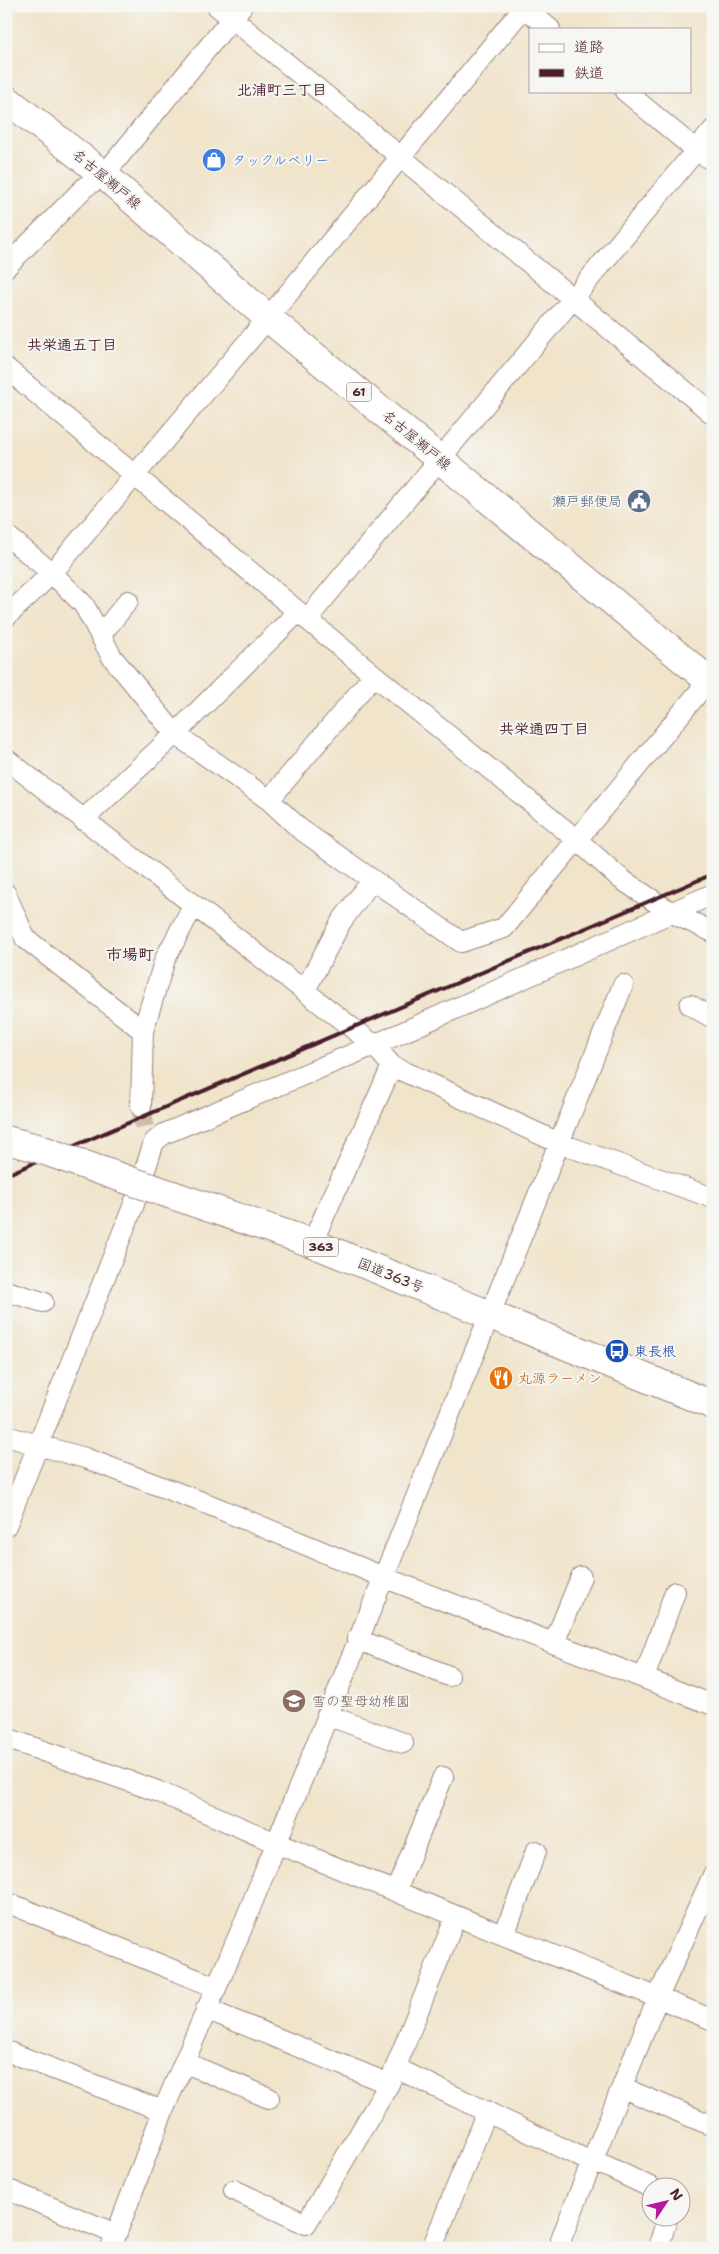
<svg xmlns="http://www.w3.org/2000/svg" width="719" height="2254" font-family="'Shantell Sans','Klee One',sans-serif">
  <style>
    .lines { fill: none; stroke-linecap: round; stroke-linejoin: round }
    .street-tunnel { stroke: #cfbdab; stroke-width: 20; stroke-dasharray: 20 10; stroke-linecap: butt }
    .street-casing { stroke: #9d827b; stroke-width: 22 }
    .primary-casing { stroke: #9d827b; stroke-width: 30 }
    .highway-casing { stroke: #9d827b; stroke-width: 30 }
    .street { stroke: #fff; stroke-width: 20 }
    .primary { stroke: #fff; stroke-width: 28 }
    .highway { stroke: #fff; stroke-width: 28 }
    .rail { stroke: #4a1f2b; stroke-width: 4 }
    .highway-bridge-casing { stroke: #9d827b; stroke-width: 30; stroke-linecap: butt }
    .highway-bridge { stroke: #fff; stroke-width: 28 }
    .labels { text-anchor: middle; stroke-width: 4; stroke-linejoin: round; paint-order: stroke }
    .shield { fill: #f6f6f2; stroke: #7e6067; stroke-width: 1 }
    .shield-label { font-size: 12px; font-weight: bold; fill: #4a1f2b }
    .shop-label { font-size: 14px; fill: #366cbe; stroke: #f6f6f2; text-anchor: start }
    .street-label { font-size: 14px; fill: #4a1f2b; stroke: #f6f6f2 }
    .service-label { font-size: 14px; fill: #4e5e75; stroke: #f6f6f2; text-anchor: end }
    .transit-label { font-size: 14px; fill: #164399; stroke: #f6f6f2; text-anchor: start }
    .food-label { font-size: 14px; fill: #c56008; stroke: #f6f6f2; text-anchor: start }
    .education-label { font-size: 14px; fill: #785e54; stroke: #f6f6f2; text-anchor: start }
    .neighbourhood-label { font-size: 15px; font-weight: bold; fill: #4a1f2b; stroke: #f6f6f2 }
    .quarter-label { font-size: 16px; font-weight: bold; fill: #4a1f2b; stroke: #f6f6f2 }
  </style>
  <rect width="100%" height="100%" fill="#f6f6f2"/>
  <filter id="ink" filterUnits="userSpaceOnUse"><feTurbulence type="fractalNoise" baseFrequency=".02" numOctaves="2"/><feDisplacementMap in="SourceGraphic" scale="10" xChannelSelector="R" yChannelSelector="G"/><feConvolveMatrix kernelMatrix="1 2 1 2 8 2 1 2 1" color-interpolation-filters="sRGB"/></filter>
  <filter id="wash" filterUnits="userSpaceOnUse"><feTurbulence type="fractalNoise" baseFrequency=".0096" numOctaves="4" result="noise"/><feDisplacementMap in="SourceGraphic" scale="20" xChannelSelector="R" yChannelSelector="G"/><feGaussianBlur stdDeviation="1.12" result="paint"/><feColorMatrix in="noise" values="0 0 0 0 0 0 0 0 0 0 0 0 0 0 0 0 0 1.4 0 .05"/><feComposite in="paint" operator="in"/></filter>
  <g filter="url(#wash)">
    <rect width="100%" height="100%" fill="#f0e4cb"/>
  </g>
  <g filter="url(#ink)">
    <g class="lines">
      <!-- street-tunnel -->
      <path class="street-tunnel" d="M 141,1107 L 145,1128"/>
      <!-- street casing -->
      <g class="street-casing">
        <path id="street" d="M 217,6 L 713,414
          M 522,6 L 550,29
          M 625,91 L 697,151 L 713,161
          M 6,267 L 85,187 L 104,175 L 242,6
          M 6,368 L 374,675 L 576,839 L 621,879 L 672,913 L 713,932
          M 6,535 L 52,573 L 84,605 L 112,657 L 175,734 L 269,800 L 300,829 L 461,942 L 504,928 L 713,675
          M 6,617 L 52,573 L 268,318 L 525,6
          M 307,619 L 713,130
          M 100,636 L 128,601
          M 6,759 L 374,1045 L 392,1066 L 559,1143 L 713,1198
          M 269,800 L 374,675
          M 83,820 L 175,734 L 298,612
          M 6,894 L 25,938 L 143,1031
          M 305,990 L 341,922 L 372,880
          M 690,1005 L 713,1018
          M 141,1107 L 143,1031 L 165,959 L 193,906
          M 312,1243 L 392,1066
          M 6,1291 L 43,1302
          M 6,1436 L 85,1458 L 210,1505 L 383,1577 L 713,1705
          M 6,1526 L 134,1204 L 154,1142 L 164,1134 L 374,1045 L 713,894
          M 357,1639 L 449,1676
          M 554,1643 L 581,1577
          M 644,1678 L 675,1592
          M 327,1715 L 403,1743
          M 6,1738 L 157,1791 L 276,1843 L 713,2020
          M 396,1891 L 443,1777
          M 6,1902 L 215,1987
          M 504,1935 L 536,1851
          M 206,2009 L 389,2084 L 456,1916
          M 6,2051 L 163,2111
          M 186,2063 L 269,2098
          M 396,2068 L 593,2163 L 606,2166 L 652,2188
          M 623,2088 L 713,2126
          M 6,2189 L 116,2234
          M 234,2190 L 306,2224 L 389,2084
          M 111,2248 L 163,2111 L 242,1928 L 623,985
          M 432,2248 L 487,2111
          M 562,2248 L 561,2239 L 658,1997 L 713,1875
          M 658,2248 L 668,2216"/>
      </g>
      <!-- primary casing -->
      <g class="primary-casing">
        <path id="primary" d="M 6,99 L 104,175 L 268,318 L 713,684"/>
      </g>
      <!-- highway casing -->
      <g class="highway-casing">
        <path id="highway" d="M 6,1140 L 34,1147
          M 82,1164 L 125,1179
          M 149,1187 L 312,1243 L 713,1405"/>
      </g>
      <!-- street -->
      <use href="#street" class="street"/>
      <!-- primary -->
      <use href="#primary" class="primary"/>
      <!-- highway -->
      <use href="#highway" class="highway"/>
      <!-- rail -->
      <path class="rail" d="M 6,1175 L 713,874"/>
      <!-- highway-bridge casing -->
      <g class="highway-bridge-casing">
        <path id="highway-bridge" d="M 34,1147 L 82,1164
          M 125,1179 L 149,1187"/>
      </g>
      <!-- highway-bridge -->
      <use href="#highway-bridge" class="highway-bridge"/>
    </g>
  </g>
  <!-- icons -->
  <defs>
    <g id="shop-disc" transform="scale(1.25)"><circle r="9.5" fill="#3f7fe0" stroke="#f6f6f2"/><path d="M-5-2.5h2.3a2.7 3.5 0 0 1 5.4 0H5L5.5 6h-11ZM-1.5-2.5h3a1.5 2.3 0 0 0-3 0Z" fill="#fff"/></g>
    <g id="civic-disc" transform="scale(1.25)"><circle r="9.5" fill="#5c6f8a" stroke="#f6f6f2"/><path d="M-.6-6.5H3V-4.5H.6V-3L4-1V1h2V6H-6V1h2V-1L-.6-3ZM-1.2 2.5V6h2.4V2.5Z" fill="#fff"/></g>
    <g id="bus-disc" transform="scale(1.25)"><circle r="9.5" fill="#1a4fb4" stroke="#f6f6f2"/><path d="M-5-6H5V4H4V6H2V4H-2V6H-4V4H-5ZM-3.5-4V0h7V-4ZM-3.5 1.2v1.5H-2V1.2ZM2 1.2v1.5H3.5V1.2Z" fill="#fff"/></g>
    <g id="restaurant-disc" transform="scale(1.25)"><circle r="9.5" fill="#e8710a" stroke="#f6f6f2"/><path d="M-5-6h1v4h1v-4h1v4h1v-4h1v5L-1.5 .5V6h-2V.5L-5-1ZM5-6V6H3V1.5H1.5Q1.5-4 5-6Z" fill="#fff"/></g>
    <g id="school-disc" transform="scale(1.25)"><circle r="9.5" fill="#8d6e63" stroke="#f6f6f2"/><path d="M0-5L7-2L0 1L-7-2ZM-4 1L0 2.5L4 1V4Q0 6-4 4Z" fill="#fff"/></g>
  </defs>
  <g fill-rule="evenodd">
    <use href="#shop-disc" x="214" y="160"/>
    <use href="#civic-disc" x="639" y="501"/>
    <use href="#bus-disc" x="617" y="1351"/>
    <use href="#restaurant-disc" x="501" y="1378"/>
    <use href="#school-disc" x="294" y="1701"/>
  </g>
  <g class="labels">
    <!-- shield labels -->
    <g class="shield">
      <rect x="346.5" y="382.5" width="25" height="19" rx="4"/>
      <rect x="303.5" y="1237.5" width="35" height="19" rx="4"/>
    </g>
    <g class="shield-label">
      <text x="359" y="396">61</text>
      <text x="321" y="1251">363</text>
    </g>
    <!-- shop labels -->
    <g class="shop-label">
      <text x="232" y="165">タックルベリー</text>
    </g>
    <!-- street labels -->
    <g class="street-label">
      <text transform="translate(107 179) rotate(40)" y="5">名古屋瀬戸線</text>
      <text transform="translate(417 440) rotate(40)" y="5">名古屋瀬戸線</text>
      <text transform="translate(391 1275) rotate(22)" y="5">国道363号</text>
    </g>
    <!-- service labels -->
    <g class="service-label">
      <text x="622" y="506">瀬戸郵便局</text>
    </g>
    <!-- transit labels -->
    <g class="transit-label">
      <text x="634" y="1356">東長根</text>
    </g>
    <!-- food labels -->
    <g class="food-label">
      <text x="518" y="1383">丸源ラーメン</text>
    </g>
    <!-- education labels -->
    <g class="education-label">
      <text x="312" y="1706">雪の聖母幼稚園</text>
    </g>
    <!-- neighbourhood labels -->
    <g class="neighbourhood-label">
      <text x="282" y="95">北浦町三丁目</text>
      <text x="72" y="350">共栄通五丁目</text>
      <text x="544" y="734">共栄通四丁目</text>
    </g>
    <!-- quarter labels -->
    <g class="quarter-label">
      <text x="130" y="960">市場町</text>
    </g>
  </g>
  <!-- margin -->
  <rect width="719" height="2254" fill="none" stroke="#f6f6f2" stroke-width="25"/>
  <!-- legend -->
  <rect x="529" y="28" width="162" height="65" fill="#f6f6f2" stroke="#b1a0a2"/>
  <rect x="539" y="44" width="25" height="8" fill="#ffffff" stroke="#b1a0a2"/>
  <text x="574" y="52" font-size="15" fill="#4a1f2b">道路</text>
  <rect x="539" y="69" width="25" height="8" fill="#4a1f2b" stroke="#b1a0a2"/>
  <text x="574" y="78" font-size="15" fill="#4a1f2b">鉄道</text>
  <!-- north arrow -->
  <g transform="translate(666 2202) rotate(55)"><circle r="24" fill="#f6f6f2" stroke="#b1a0a2"/>
  <path d="M0-4L9 19L0 12L-9 19Z" fill="#b5179e"/>
  <text y="-8" font-size="14" font-weight="bold" text-anchor="middle" fill="#4a1f2b">N</text>
  </g>
</svg>
